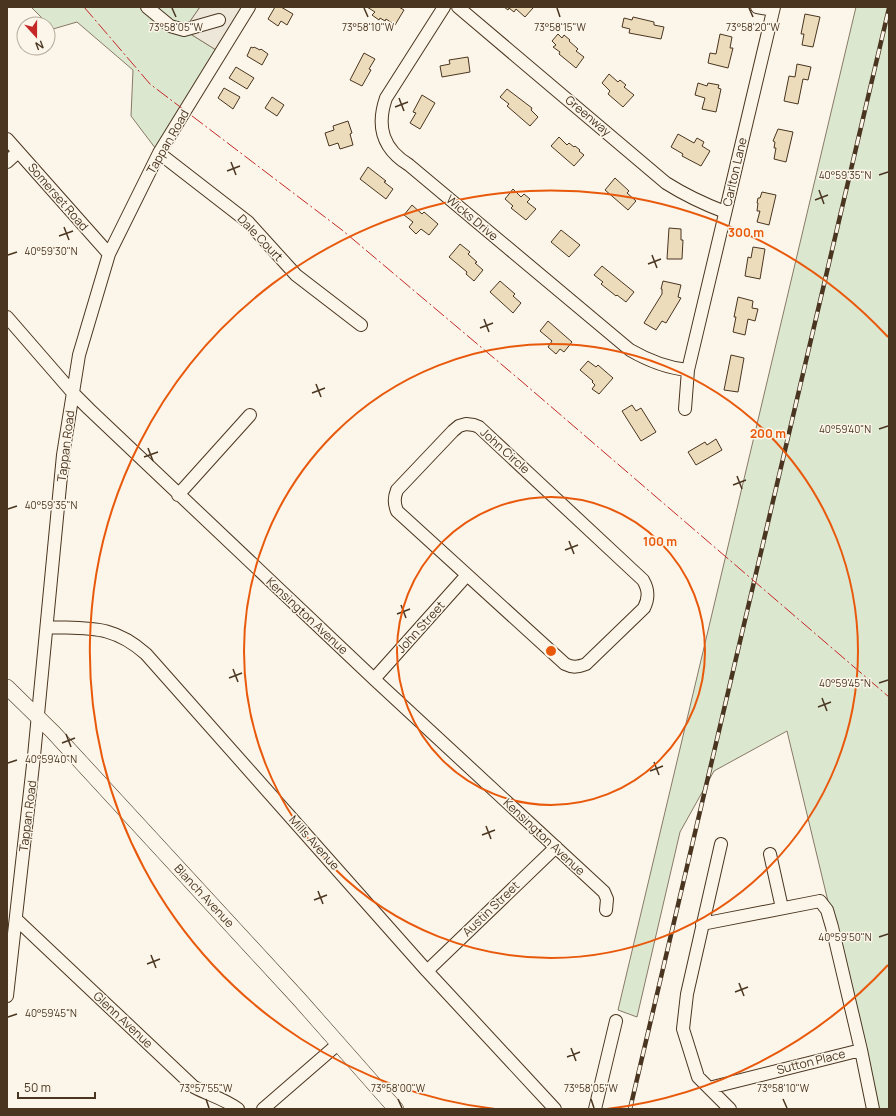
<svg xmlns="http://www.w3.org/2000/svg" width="896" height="1116" font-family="Manrope,sans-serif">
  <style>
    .green { fill: #dce7d0; stroke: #887966 }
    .parking { fill: #ede7d9; stroke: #887966 }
    .building { fill: #ecdcbc; stroke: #4a3520 }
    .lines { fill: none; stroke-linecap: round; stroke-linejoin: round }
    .minor-casing { stroke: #4a3520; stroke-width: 14 }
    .major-casing { stroke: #4a3520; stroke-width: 16 }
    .minor { stroke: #fbf6e9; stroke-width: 12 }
    .major { stroke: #fbf6e9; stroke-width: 15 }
    .rail-casing { stroke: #4a3520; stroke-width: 4.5 }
    .rail { stroke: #fbf6e9; stroke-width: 3; stroke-dasharray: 9; stroke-linecap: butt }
    .power { stroke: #c62828; stroke-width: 1; stroke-dasharray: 14 3 2 3; stroke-linecap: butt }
    .ticks { fill: none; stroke: #4a3520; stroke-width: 1.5 }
    .ring { fill: none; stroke: #e8590c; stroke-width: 2 }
    .labels { text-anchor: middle; stroke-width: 3; stroke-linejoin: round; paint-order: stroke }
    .street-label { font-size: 12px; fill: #4a3520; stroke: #fbf6e9 }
    .ticks-label { font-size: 10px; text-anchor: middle; fill: #4a3520; stroke: #fbf6e9; stroke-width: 3; stroke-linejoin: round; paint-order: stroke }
    .centre { fill: #e8590c; stroke: #fbf6e9; stroke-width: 2 }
    .ring-label { font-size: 12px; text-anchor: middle; font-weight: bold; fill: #e8590c; stroke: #fbf6e9; stroke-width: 3; stroke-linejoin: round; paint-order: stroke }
  </style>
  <rect width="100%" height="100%" fill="#fbf6e9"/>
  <!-- green -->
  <path class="green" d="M 31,7 L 200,7 L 184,30 L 221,53 L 159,153 L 131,116 L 133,70 L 77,22 L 53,29 Z
    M 856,7 L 889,7 L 889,1109 L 878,1109 L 787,731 L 714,771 L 680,832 L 637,1017 L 618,1010 Z"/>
  <!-- parking -->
  <path class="parking" d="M 200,7 L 249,7 L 221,53 L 184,30 Z"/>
  <!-- building -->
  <path class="building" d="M 275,7 L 281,7 L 293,14 L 287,25 L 281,21 L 278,26 L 268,19 Z
    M 367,7 L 399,7 L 404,10 L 395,25 L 386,19 L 385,21 L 380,18 L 379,20 L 372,15 L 375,12 Z
    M 504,7 L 532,7 L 533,8 L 525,17 L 516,9 L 514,12 L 509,8 L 508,10 Z
    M 805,14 L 820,17 L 813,47 L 802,45 L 804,34 L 801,34 Z
    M 633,17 L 654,22 L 654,25 L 664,27 L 661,39 L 629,33 L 630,29 L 622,27 L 624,18 L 632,20 Z
    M 558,34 L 562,38 L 564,35 L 570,40 L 569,41 L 578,49 L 576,51 L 584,57 L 576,68 L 559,54 L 560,52 L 553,47 L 556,45 L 552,41 Z
    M 720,34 L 732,37 L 730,48 L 733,48 L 728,68 L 708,63 L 710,53 L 716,54 Z
    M 251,47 L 253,48 L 254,47 L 260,50 L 261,49 L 268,54 L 262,65 L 247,56 Z
    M 364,53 L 375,59 L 369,69 L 371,70 L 362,86 L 350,80 Z
    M 468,57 L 470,72 L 442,77 L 440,66 L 450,64 L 449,60 Z
    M 797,64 L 811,67 L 808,80 L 803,79 L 798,104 L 784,101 L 789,76 L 795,77 Z
    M 236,67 L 254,78 L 247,89 L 229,78 Z
    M 609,74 L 618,82 L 620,80 L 626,85 L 624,87 L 634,95 L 623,107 L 608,94 L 610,91 L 602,83 Z
    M 698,83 L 707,86 L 708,83 L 719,85 L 718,88 L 721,89 L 716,112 L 702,109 L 705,98 L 695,95 Z
    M 224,88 L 240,97 L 233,109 L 218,98 Z
    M 507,89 L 532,108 L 531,110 L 538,117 L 530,126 L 507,106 L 509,104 L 500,97 Z
    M 422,95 L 435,103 L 420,129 L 410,123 L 416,113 L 413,112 Z
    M 272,97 L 284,105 L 277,116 L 265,108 Z
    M 348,121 L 352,133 L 350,134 L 353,145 L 340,149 L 338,143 L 329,146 L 325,133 L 334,130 L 333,126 Z
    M 778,129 L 793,132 L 786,162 L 774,159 L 776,148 L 774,148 L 775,142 L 773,141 Z
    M 678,134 L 694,143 L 697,138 L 704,142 L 702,146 L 710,151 L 701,166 L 682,156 L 683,154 L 671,147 Z
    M 559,137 L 567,145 L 569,143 L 574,147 L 575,146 L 580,150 L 579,151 L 584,155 L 574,166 L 551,146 Z
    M 368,167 L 386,181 L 384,182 L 393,189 L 386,199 L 360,179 Z
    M 615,178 L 629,191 L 627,193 L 636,201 L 628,210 L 605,190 Z
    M 513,189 L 521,197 L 524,194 L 530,199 L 527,202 L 536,209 L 526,220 L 511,208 L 513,206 L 505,199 Z
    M 762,192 L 776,195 L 769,225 L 757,222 L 760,211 L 757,211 L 758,203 L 757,203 L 758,198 L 760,198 Z
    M 412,205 L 422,214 L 424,212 L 438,224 L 429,235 L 421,229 L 416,234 L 409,227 L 413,222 L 404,215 Z
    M 669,228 L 681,229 L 681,240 L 683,240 L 682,259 L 667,259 Z
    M 561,230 L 580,245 L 569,257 L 551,242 Z
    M 460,244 L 470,252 L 468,254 L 477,262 L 475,263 L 483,270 L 474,281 L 466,274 L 467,272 L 449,257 Z
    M 753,247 L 765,249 L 760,279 L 745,276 L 748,257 L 751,258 Z
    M 602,266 L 634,292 L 626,302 L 617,295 L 616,296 L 601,284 L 603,282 L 594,275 Z
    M 500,281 L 515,294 L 513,296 L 521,303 L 513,313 L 490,292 Z
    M 663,281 L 681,285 L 678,297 L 681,298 L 666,323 L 662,321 L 656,330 L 644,323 L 662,294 L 662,289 L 661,289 Z
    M 738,297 L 753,301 L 752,308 L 758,309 L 755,321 L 748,319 L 745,335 L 733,332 L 736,317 L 734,317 Z
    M 548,321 L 572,342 L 564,352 L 560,349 L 556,354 L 548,347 L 552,341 L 540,331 Z
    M 731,355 L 744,358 L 738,392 L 724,390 Z
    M 588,361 L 596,367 L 598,365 L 613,378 L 599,394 L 592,389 L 595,385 L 592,382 L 593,381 L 580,370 Z
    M 632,405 L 636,411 L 641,408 L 656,432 L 641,441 L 622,411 Z
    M 716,439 L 722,450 L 696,465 L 688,452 L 705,442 L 707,445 Z"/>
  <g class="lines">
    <!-- minor casing -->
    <g class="minor-casing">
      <path id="minor" d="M 147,7 L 170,26 L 184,30 L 219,20
        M 444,7 L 386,98 C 376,127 383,149 409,165 L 630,350 C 649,361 666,368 688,370
        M 458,7 L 666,183 C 685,195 704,204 725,212
        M 757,7 L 773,10
        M 7,139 L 109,254
        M 159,153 L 248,222 L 296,275 L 361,325
        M 7,162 L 18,152
        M 7,317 L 73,393 L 89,409 L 374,679 L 604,892 L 607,899 L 606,910
        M 685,409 L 688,370 L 774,7
        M 466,424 L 474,425 L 479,427 L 643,580 C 649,590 649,598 644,608 L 586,664 C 578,667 573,668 565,664 L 397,511 C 394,503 394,498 397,490 L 453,431 L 459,426 Z
        M 178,495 L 250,415
        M 47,627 C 89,629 112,624 146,654 L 427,971 L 555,1109
        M 374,679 L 467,575
        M 721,844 L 687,994 L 683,1029 L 698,1077 L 730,1109
        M 770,854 L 782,908
        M 16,919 L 194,1087 C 209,1095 225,1099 238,1109
        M 702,924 L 820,901 L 827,910 L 832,927 L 861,1050
        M 427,971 L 556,847
        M 7,996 L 34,756 L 63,455 L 79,355 L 109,254 L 159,153 L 249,7
        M 709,1088 L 861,1050 L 873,1109
        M 263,1109 L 338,1044
        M 595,1109 L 616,1021"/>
    </g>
    <!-- major casing -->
    <g class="major-casing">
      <path id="major" d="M 7,687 L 53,732 L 299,999 L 396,1109"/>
    </g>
    <!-- minor -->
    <use href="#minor" class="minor"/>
    <!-- major -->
    <use href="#major" class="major"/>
    <!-- rail casing -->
    <g class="rail-casing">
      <path id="rail" d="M 630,1109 L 889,8"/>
    </g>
    <!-- rail -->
    <use href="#rail" class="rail"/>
    <!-- power -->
    <path class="power" d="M 84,7 L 150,84 L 342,230 L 520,380 L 889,697"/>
  </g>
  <!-- ticks -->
  <path class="ticks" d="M 172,8 L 176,17M 364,8 L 368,17M 557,8 L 560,17M 749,8 L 753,17M 399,98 L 404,111M 395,107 L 408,102M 231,162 L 236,175M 227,171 L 240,166M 879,175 L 888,172M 819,190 L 824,204M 815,200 L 828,195M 64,227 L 69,240M 59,236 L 73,231M 8,255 L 17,252M 652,255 L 657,268M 648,264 L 661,259M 484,319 L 489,332M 480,328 L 493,323M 316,384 L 321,397M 312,393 L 325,388M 879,429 L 888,426M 148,448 L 153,461M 144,457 L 158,452M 737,476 L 742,489M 733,485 L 746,480M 8,509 L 17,506M 569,541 L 574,554M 565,550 L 578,545M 401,605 L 406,618M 397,614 L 410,609M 233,669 L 238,682M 229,678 L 242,673M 879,683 L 888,680M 822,698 L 827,711M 818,707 L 831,702M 66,734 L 71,747M 62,743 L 75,738M 654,762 L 659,775M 8,763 L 17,760M 650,771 L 663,766M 486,826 L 491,839M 482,835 L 495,830M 318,891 L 323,904M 314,900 L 327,895M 879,937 L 888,934M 151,955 L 156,968M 147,964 L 160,959M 739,983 L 744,996M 735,992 L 748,987M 8,1017 L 17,1014M 571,1048 L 576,1061M 567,1057 L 580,1052M 206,1099 L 209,1108M 398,1099 L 402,1108M 591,1099 L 594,1108M 783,1099 L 787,1108"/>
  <!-- distance rings -->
  <g class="ring">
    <circle cx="551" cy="651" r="154"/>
    <circle cx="551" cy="651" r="307"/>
    <path d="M888 965A461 461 0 0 1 607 1109M495 1109A461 461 0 1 1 888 337"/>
  </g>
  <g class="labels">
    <!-- street labels -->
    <g class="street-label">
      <text transform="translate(588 116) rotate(40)" y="4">Greenway</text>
      <text transform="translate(168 142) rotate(-60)" y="4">Tappan Road</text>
      <text transform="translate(735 172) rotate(-77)" y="4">Carlton Lane</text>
      <text transform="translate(58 197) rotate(49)" y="4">Somerset Road</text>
      <text transform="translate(472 218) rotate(40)" y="4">Wicks Drive</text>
      <text transform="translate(260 238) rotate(46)" y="4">Dale Court</text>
      <text transform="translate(66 446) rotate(-83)" y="4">Tappan Road</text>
      <text transform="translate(505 451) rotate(42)" y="4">John Circle</text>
      <text transform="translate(307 616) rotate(43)" y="4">Kensington Avenue</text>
      <text transform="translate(421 627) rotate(-48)" y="4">John Street</text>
      <text transform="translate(28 816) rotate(-83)" y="4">Tappan Road</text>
      <text transform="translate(544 837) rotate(43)" y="4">Kensington Avenue</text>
      <text transform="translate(314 843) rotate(48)" y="4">Mills Avenue</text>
      <text transform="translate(204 896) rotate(47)" y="4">Blanch Avenue</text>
      <text transform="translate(491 909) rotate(-44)" y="4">Austin Street</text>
      <text transform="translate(123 1020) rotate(43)" y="4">Glenn Avenue</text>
      <text transform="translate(811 1062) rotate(-14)" y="4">Sutton Place</text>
    </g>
  </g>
  <g class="ticks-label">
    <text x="753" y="31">73°58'20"W</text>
    <text x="176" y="31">73°58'05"W</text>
    <text x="368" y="31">73°58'10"W</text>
    <text x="560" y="31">73°58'15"W</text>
    <text x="845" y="179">40°59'35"N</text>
    <text x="51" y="255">40°59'30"N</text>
    <text x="845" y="433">40°59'40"N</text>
    <text x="51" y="509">40°59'35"N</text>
    <text x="845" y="687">40°59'45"N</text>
    <text x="51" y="763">40°59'40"N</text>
    <text x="845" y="941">40°59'50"N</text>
    <text x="51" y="1017">40°59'45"N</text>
    <text x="206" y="1092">73°57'55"W</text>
    <text x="398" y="1092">73°58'00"W</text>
    <text x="591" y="1092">73°58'05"W</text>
    <text x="783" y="1092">73°58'10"W</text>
  </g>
  <circle cx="551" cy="651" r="6" class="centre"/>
  <g class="ring-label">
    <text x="746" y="237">300 m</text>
    <text x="768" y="438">200 m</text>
    <text x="660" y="546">100 m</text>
  </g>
  <!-- border -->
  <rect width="896" height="1116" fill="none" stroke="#4a3520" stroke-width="16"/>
  <!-- north arrow -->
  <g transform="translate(36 36) rotate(159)"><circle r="19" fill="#fbf6e9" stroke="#b4a999"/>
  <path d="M0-3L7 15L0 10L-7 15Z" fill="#c62828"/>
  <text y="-6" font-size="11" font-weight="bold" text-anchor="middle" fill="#4a3520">N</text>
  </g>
  <!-- scale -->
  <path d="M18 1092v6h77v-6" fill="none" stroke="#4a3520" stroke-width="2"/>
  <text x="24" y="1092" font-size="12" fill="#4a3520" stroke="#fbf6e9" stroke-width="3" paint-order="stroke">50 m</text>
</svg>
